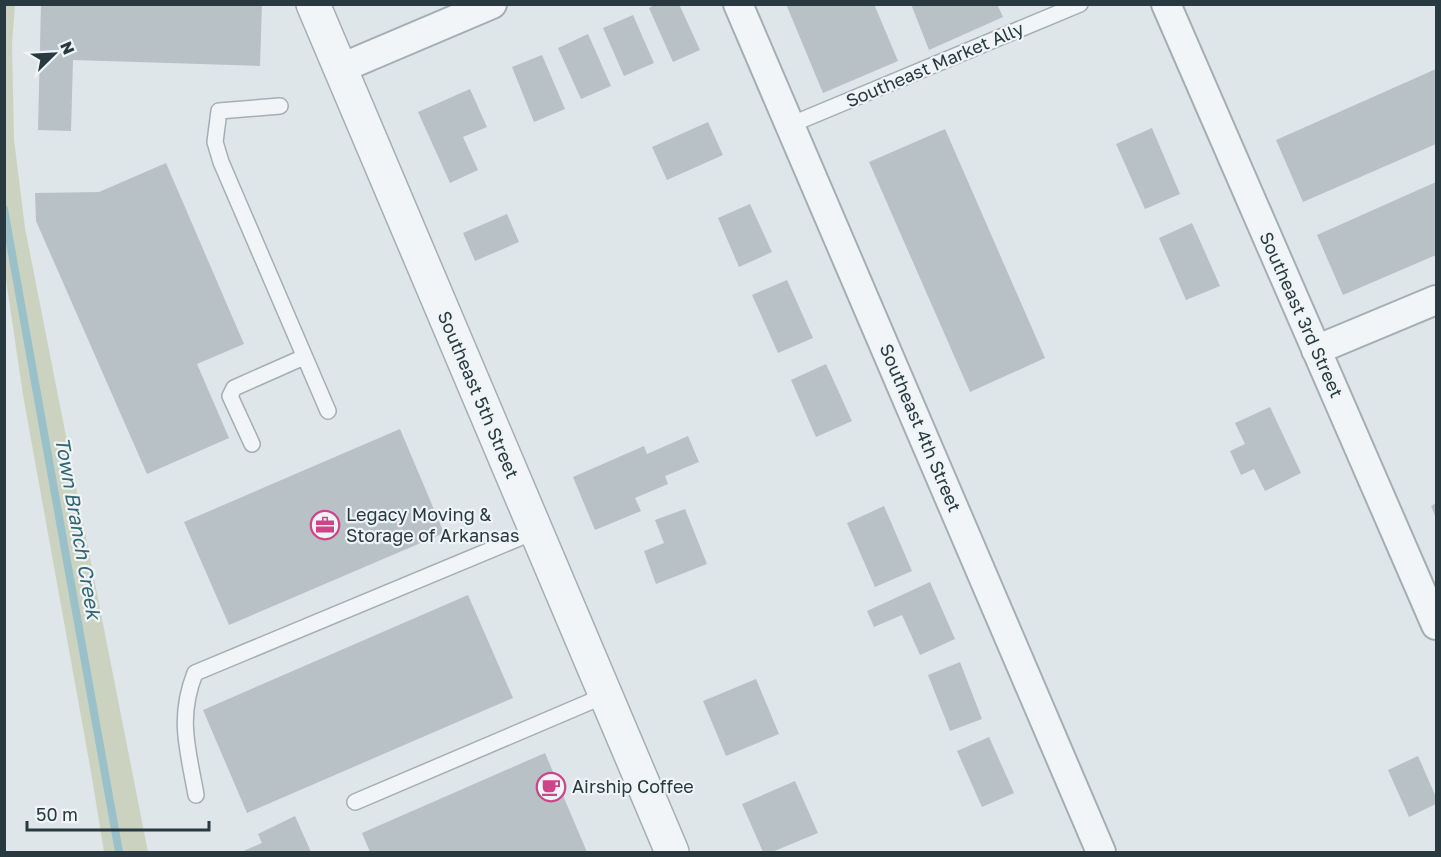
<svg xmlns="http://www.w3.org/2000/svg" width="1441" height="857" font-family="'Golos Text',sans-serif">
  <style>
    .green { fill: #cbd3c0 }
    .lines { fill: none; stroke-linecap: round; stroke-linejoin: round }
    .stream { stroke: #9ac1c9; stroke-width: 8 }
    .building { fill: #b7c1c6 }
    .service-casing { stroke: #a4afb3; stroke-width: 18 }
    .minor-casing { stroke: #a4afb3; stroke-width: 32 }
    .tertiary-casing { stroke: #a4afb3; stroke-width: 36 }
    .service { stroke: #f2f5f7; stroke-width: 15 }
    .minor { stroke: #f2f5f7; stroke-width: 28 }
    .tertiary { stroke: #f2f5f7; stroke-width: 33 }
    .labels { text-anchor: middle; stroke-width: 4.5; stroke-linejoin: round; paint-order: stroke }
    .street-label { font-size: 18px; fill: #283940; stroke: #eff4f6 }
    .poi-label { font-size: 18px; fill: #283940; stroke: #eff4f6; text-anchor: start }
    .water-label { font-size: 20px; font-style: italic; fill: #326674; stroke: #eff4f6 }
  </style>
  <rect width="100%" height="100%" fill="#dfe6e9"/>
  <!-- green -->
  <path class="green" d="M 4,5 L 15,5 L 12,44 L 14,139 L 25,228 L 148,852 L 104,852 L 91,772 L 23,395 L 5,273 Z"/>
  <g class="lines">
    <!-- stream -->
    <path class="stream" d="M 4,209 L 119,852"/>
  </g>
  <!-- building -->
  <path class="building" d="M 41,4 L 262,4 L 260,66 L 73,60 L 71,131 L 38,130 Z
    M 656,4 L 679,4 L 700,50 L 673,62 L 649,8 Z
    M 786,4 L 874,4 L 898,61 L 823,93 Z
    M 911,4 L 997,4 L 1003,17 L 929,50 Z
    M 633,15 L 654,63 L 624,76 L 603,28 Z
    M 588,34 L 611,86 L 581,99 L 558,48 Z
    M 542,55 L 565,109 L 534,122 L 512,67 Z
    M 1436,69 L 1436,144 L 1303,202 L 1276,140 Z
    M 470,89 L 487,127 L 463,137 L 478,170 L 450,183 L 418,112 Z
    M 708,122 L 723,155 L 667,180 L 652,147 Z
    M 1152,128 L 1180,194 L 1145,209 L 1116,144 Z
    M 945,129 L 1045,358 L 970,392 L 869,162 Z
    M 166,163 L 244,344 L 197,364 L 229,438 L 147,474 L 36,221 L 35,193 L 99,192 Z
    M 1436,182 L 1436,255 L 1343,295 L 1317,235 Z
    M 750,204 L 772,252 L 739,267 L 718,218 Z
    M 507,214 L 519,242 L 475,261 L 463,233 Z
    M 1192,223 L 1220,286 L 1186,300 L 1159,238 Z
    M 787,280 L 813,338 L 778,353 L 752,295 Z
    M 826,364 L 852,421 L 816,437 L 791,380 Z
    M 1270,407 L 1301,473 L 1265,491 L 1254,469 L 1241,475 L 1230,451 L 1245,444 L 1235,423 Z
    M 400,429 L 444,533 L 229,625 L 184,522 Z
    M 688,436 L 699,462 L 665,476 L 668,484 L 635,498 L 641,511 L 595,530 L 573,477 L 644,446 L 647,454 Z
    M 1436,503 L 1436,518 L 1431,506 Z
    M 884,506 L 912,571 L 875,587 L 847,523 Z
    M 685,509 L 707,564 L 656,584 L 644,551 L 664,543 L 655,520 Z
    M 930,582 L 955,639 L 920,655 L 902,615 L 874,627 L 867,611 Z
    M 468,595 L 513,698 L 247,813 L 203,710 Z
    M 960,662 L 982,719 L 950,731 L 928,675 Z
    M 756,679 L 779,734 L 726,756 L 703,701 Z
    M 989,737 L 1014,793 L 982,807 L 957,751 Z
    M 545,753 L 587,852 L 370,852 L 362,833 Z
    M 1418,756 L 1436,797 L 1436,804 L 1409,817 L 1388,770 Z
    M 795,781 L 818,833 L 772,852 L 763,852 L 742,804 Z
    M 295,816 L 311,852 L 241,852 L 262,843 L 258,834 Z"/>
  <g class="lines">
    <!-- service casing -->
    <g class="service-casing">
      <path id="service" d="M 280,106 L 219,111 L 215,142 L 221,162 L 328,411
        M 790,125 L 1080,4
        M 252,444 L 230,396 L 234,388 L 304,357
        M 196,795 C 188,749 177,719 195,673 L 536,531
        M 355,802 L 606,695"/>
    </g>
    <!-- minor casing -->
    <g class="minor-casing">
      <path id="minor" d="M 738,4 L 1101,852
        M 1166,4 L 1436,625
        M 339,69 L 492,4
        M 1316,350 L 1436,300"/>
    </g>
    <!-- tertiary casing -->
    <g class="tertiary-casing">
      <path id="tertiary" d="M 313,4 L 672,852"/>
    </g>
    <!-- service -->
    <use href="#service" class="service"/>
    <!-- minor -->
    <use href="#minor" class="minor"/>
    <!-- tertiary -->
    <use href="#tertiary" class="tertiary"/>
  </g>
  <!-- icons -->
  <defs>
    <g id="office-ring" transform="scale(1.5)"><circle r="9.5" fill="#eff4f6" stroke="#cf4388" stroke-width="1.5"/><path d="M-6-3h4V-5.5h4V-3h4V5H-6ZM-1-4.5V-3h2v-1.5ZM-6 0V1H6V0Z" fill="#cf4388"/></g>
    <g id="cafe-ring" transform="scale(1.5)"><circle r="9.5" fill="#eff4f6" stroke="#cf4388" stroke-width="1.5"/><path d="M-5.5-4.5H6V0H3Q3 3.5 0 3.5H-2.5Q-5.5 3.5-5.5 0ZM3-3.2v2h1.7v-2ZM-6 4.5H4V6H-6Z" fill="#cf4388"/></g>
  </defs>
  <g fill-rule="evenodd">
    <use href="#office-ring" x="325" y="525"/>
    <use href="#cafe-ring" x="551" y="787"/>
  </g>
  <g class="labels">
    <!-- street labels -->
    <g class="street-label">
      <text transform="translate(935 65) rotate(-23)" y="6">Southeast Market Ally</text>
      <text transform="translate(1301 315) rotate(66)" y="6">Southeast 3rd Street</text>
      <text transform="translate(478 395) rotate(67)" y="6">Southeast 5th Street</text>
      <text transform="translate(920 428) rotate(67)" y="6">Southeast 4th Street</text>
    </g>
    <!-- poi labels -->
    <g class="poi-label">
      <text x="346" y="521">Legacy Moving &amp;<tspan x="346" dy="21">Storage of Arkansas</tspan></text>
      <text x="572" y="793">Airship Coffee</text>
    </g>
    <!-- water labels -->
    <g class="water-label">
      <text transform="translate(78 528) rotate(80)" y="7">Town Branch Creek</text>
    </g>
  </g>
  <!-- border -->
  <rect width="1441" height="857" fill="none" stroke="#283940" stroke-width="12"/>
  <!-- north arrow -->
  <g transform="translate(54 54) rotate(66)" stroke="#eff4f6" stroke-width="4.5" paint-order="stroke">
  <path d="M0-4.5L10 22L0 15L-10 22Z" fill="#283940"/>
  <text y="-9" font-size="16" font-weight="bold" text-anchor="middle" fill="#283940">N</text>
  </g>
  <!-- scale -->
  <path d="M27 821v9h182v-9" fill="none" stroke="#283940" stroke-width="3"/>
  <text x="36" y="821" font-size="18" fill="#283940" stroke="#eff4f6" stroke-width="4.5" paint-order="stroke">50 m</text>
</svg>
